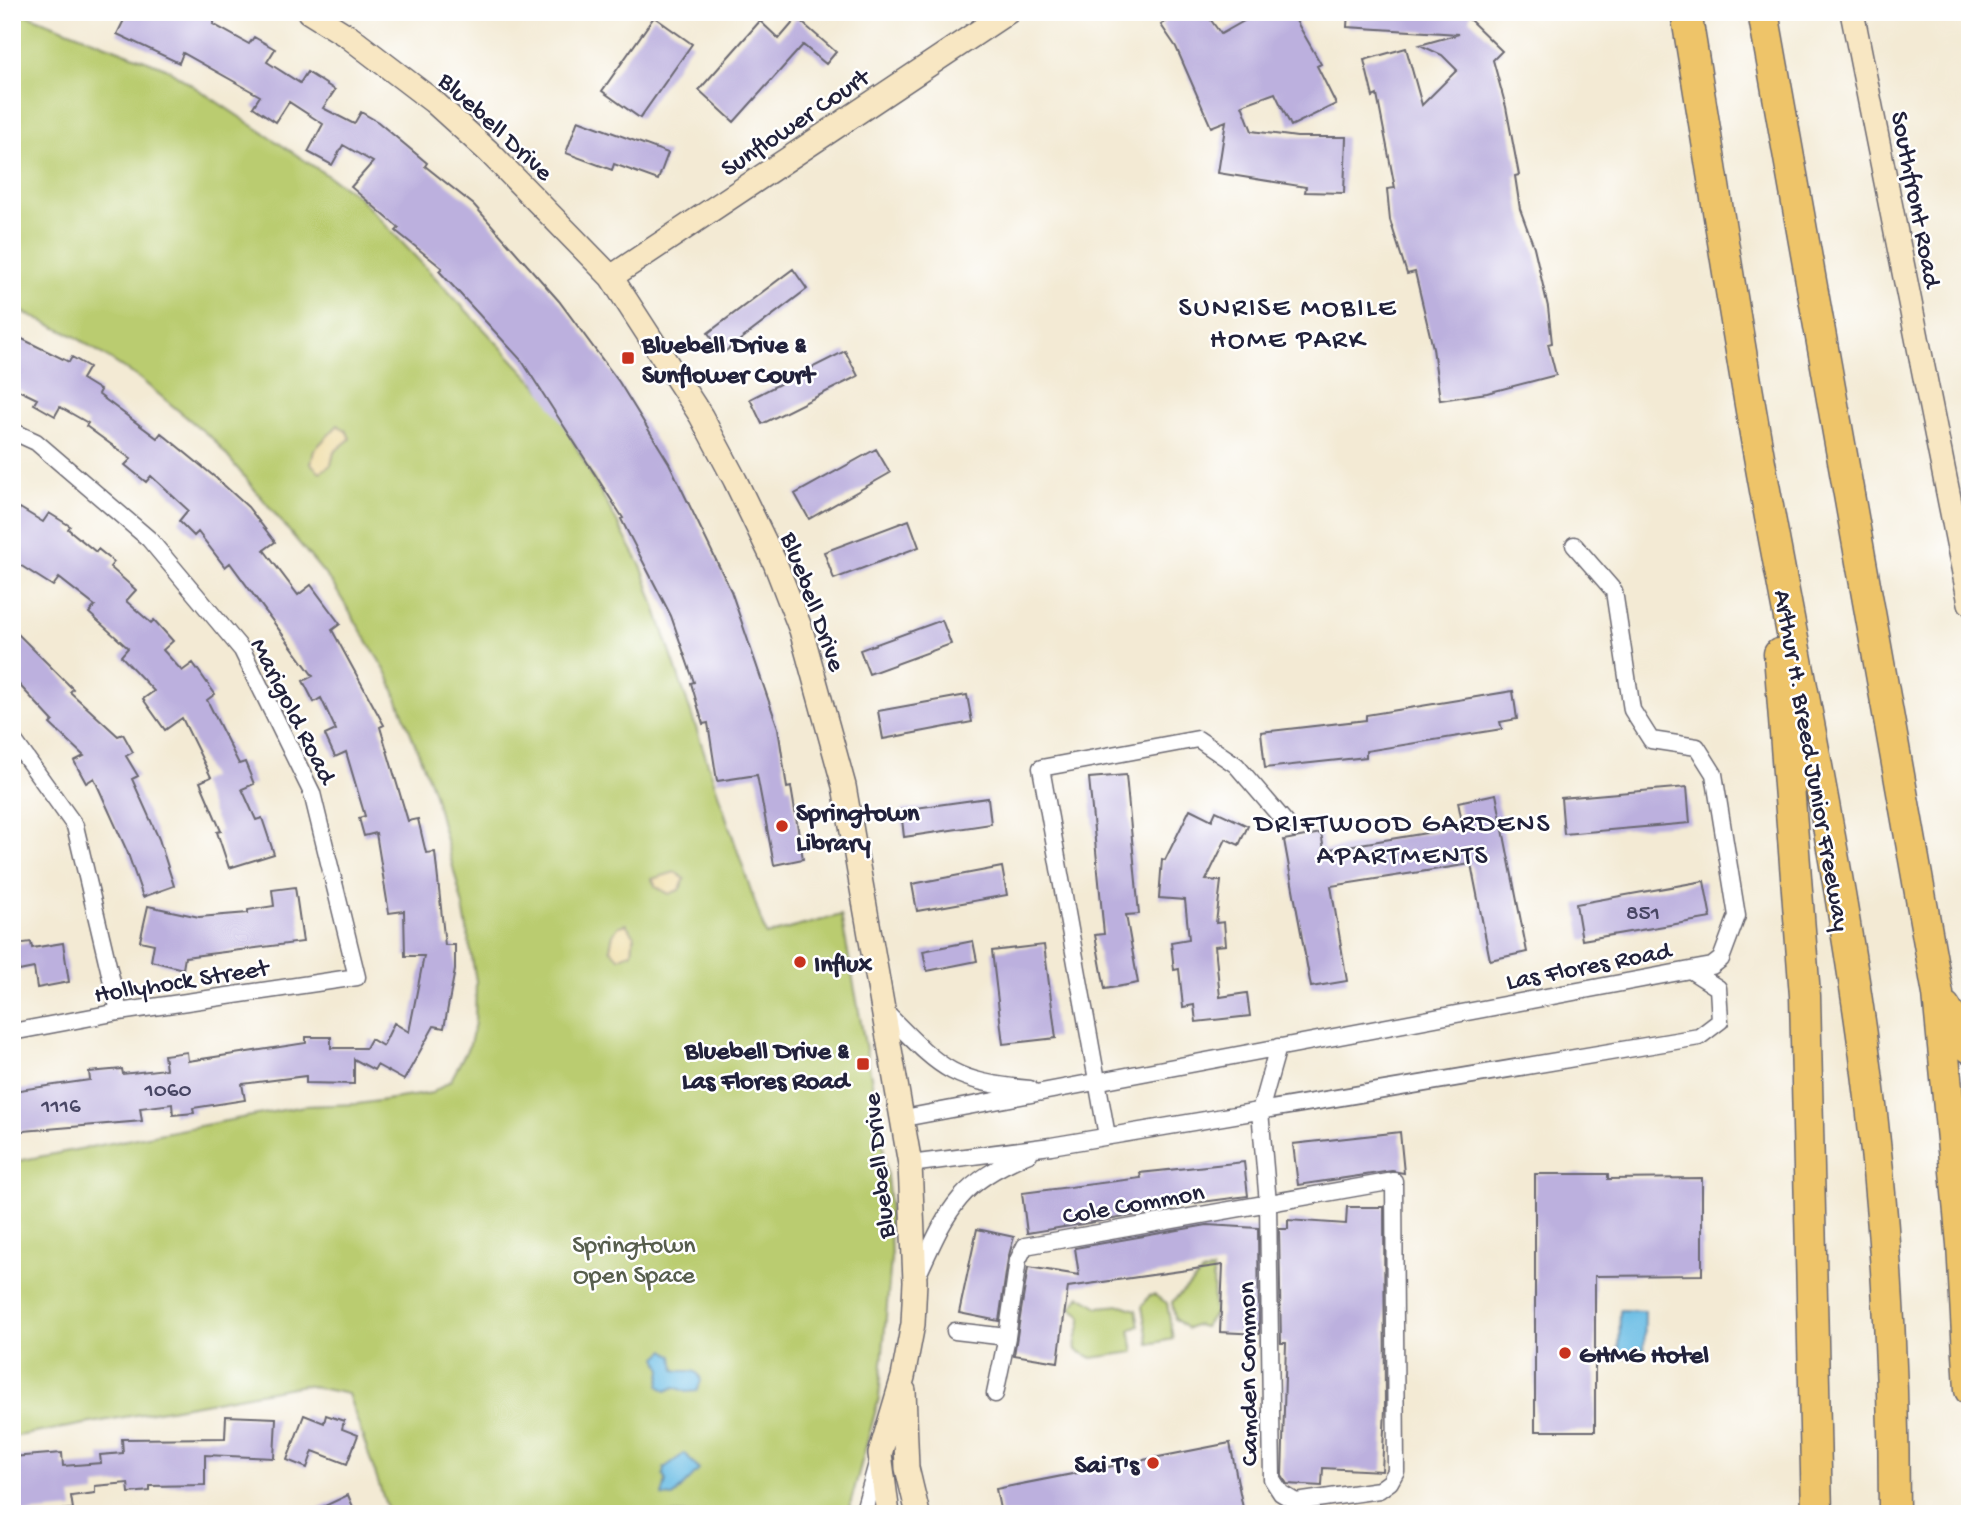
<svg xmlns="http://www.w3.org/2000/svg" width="1982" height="1526" font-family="'Gochi Hand',sans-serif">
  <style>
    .green { fill: #bacc6f; stroke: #6e7755; stroke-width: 2 }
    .sand { fill: #eeda9e; stroke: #887e6c; stroke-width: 2 }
    .water { fill: #68bce4; stroke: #456f90; stroke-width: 2 }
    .building { fill: #bcb0de }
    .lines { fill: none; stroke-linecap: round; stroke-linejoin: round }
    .street-casing { stroke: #6b6871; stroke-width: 19 }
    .secondary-casing { stroke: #6b6871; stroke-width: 26 }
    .highway-casing { stroke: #6b6871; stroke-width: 33 }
    .street { stroke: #fff; stroke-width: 16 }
    .secondary { stroke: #f8e7c3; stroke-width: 23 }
    .highway { stroke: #eec469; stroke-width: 30 }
    .poi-dot { fill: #c8321e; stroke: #fff; stroke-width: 2.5 }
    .labels { text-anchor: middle; stroke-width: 5; stroke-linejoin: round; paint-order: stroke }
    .number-label { font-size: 23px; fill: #484664 }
    .street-label { font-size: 26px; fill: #22223b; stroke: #fff }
    .poi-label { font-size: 26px; font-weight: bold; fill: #22223b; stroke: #fff; text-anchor: start }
    .park-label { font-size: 26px; fill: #575e4d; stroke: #fff }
    .neighbourhood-label { font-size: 28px; letter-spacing: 2px; fill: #22223b; stroke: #fff }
  </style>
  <rect width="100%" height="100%" fill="#fff"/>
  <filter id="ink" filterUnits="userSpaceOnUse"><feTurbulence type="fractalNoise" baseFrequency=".0143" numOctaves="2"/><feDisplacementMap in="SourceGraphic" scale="14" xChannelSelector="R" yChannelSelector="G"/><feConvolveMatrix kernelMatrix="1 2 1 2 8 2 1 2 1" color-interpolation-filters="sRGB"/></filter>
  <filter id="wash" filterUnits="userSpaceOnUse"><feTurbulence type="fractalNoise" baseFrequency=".00686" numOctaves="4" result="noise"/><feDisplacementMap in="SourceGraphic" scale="28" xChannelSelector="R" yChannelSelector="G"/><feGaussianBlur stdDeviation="1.57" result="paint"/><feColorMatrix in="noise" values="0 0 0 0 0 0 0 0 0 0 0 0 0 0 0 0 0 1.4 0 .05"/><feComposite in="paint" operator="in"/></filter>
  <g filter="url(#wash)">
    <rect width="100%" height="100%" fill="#f3ead4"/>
    <!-- green -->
    <path class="green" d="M 12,12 L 20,12 L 166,68 L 358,196 L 550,399 L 642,568 L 766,935 L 841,915 L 882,1136 L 889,1194 L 891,1259 L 879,1398 L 849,1509 L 808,1514 L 389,1514 L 348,1394 L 304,1385 L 12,1437 L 12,1162 L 304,1106 L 358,1104 L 432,1093 L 451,1080 L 470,1044 L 475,1023 L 476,981 L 463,906 L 433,790 L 388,675 L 332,583 L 214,440 L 139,378 L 74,336 L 12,307 Z
      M 1213,1270 L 1214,1314 L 1204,1327 L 1196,1325 L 1188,1329 L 1175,1319 L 1172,1302 L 1202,1273 Z
      M 1154,1295 L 1167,1303 L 1173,1339 L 1149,1344 L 1142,1307 L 1149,1296 Z
      M 1080,1296 L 1099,1307 L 1122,1305 L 1136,1310 L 1139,1326 L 1130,1330 L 1134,1352 L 1092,1358 L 1076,1350 C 1073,1337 1083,1328 1081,1315 L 1071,1308 Z"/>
    <!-- sand -->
    <path class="sand" d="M 338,425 L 347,432 L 350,439 L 334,452 L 331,465 L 320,472 L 311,464 L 314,450 Z
      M 675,872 L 685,879 L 679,890 L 669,894 L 656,887 L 652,879 Z
      M 626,924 L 634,935 L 632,952 L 619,958 L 610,949 L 613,934 L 619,926 Z"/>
    <!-- water -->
    <path class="water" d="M 1620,1310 L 1645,1311 L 1644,1358 L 1619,1357 Z
      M 665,1350 L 673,1356 L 675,1370 C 686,1374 698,1365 701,1381 L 697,1391 L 686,1392 L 675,1387 L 666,1391 L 659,1386 L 662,1370 L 657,1357 Z
      M 685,1453 L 699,1470 L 673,1497 L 662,1496 L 666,1481 L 663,1475 L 664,1468 Z"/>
    <g id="blocks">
      <!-- building -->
      <path class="building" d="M 128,12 L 219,12 L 213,24 L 249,44 L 254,37 L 275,49 L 267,62 L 300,83 L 307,72 L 335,90 L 323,108 L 354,124 L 361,112 L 378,122 L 427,163 L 425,166 L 474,205 L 559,301 L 619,382 L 669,463 L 731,591 L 778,728 L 787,788 L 791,787 L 803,859 L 774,865 L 757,775 L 717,781 L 708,723 L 703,724 L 691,683 L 694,682 L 671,616 L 621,519 L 623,518 L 522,361 L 439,271 L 442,268 L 396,231 L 399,228 L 351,187 L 373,162 L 343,145 L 332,165 L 308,152 L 323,124 L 289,102 L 276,122 L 253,107 L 260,96 L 183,53 L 179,63 L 117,34 Z
        M 1158,12 L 1205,12 L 1221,34 L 1260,12 L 1291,12 L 1321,64 L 1317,66 L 1336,104 L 1291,126 L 1275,93 L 1242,105 L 1252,131 L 1297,137 L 1346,137 L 1344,193 L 1305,192 L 1306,187 L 1218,173 L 1226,121 L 1211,127 L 1176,47 L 1161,25 L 1165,22 Z
        M 1348,12 L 1472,12 L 1469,19 L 1502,51 L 1493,60 L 1506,107 L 1519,175 L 1515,176 L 1520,209 L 1534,247 L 1548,307 L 1552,343 L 1548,344 L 1556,375 L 1487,393 L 1440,400 L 1433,348 L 1415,272 L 1407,274 L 1390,220 L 1387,189 L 1395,188 L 1377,95 L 1373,97 L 1364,60 L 1406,48 L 1422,105 L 1457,70 L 1442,55 L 1420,45 L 1459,34 L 1347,27 Z
        M 654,17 L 692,44 L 640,118 L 602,91 Z
        M 797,18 L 836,52 L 826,64 L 803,45 L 734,122 L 699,90 L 760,21 L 779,39 Z
        M 578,120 L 668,153 L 658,180 L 614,164 L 612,170 L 566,153 Z
        M 793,269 L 807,289 L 723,353 L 708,333 Z
        M 12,334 L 69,362 L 72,357 L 89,367 L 82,379 L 100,390 L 98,394 L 157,438 L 161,433 L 216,478 L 248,507 L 275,542 L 264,550 L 298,595 L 311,585 L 340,624 L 332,630 L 384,725 L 380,727 L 408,821 L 418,819 L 426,853 L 435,852 L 445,945 L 455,945 L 455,970 L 444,1028 L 434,1026 L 404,1080 L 377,1065 L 374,1070 L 354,1059 L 354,1084 L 306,1083 L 306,1076 L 242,1084 L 245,1100 L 193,1108 L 194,1113 L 173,1115 L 172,1104 L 140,1108 L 142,1121 L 12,1132 L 12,1091 L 90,1080 L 89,1072 L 122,1069 L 123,1074 L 166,1069 L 164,1055 L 187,1052 L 188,1061 L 306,1043 L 306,1037 L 331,1037 L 331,1048 L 366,1048 L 371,1039 L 383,1046 L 394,1023 L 409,1032 L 424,956 L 405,956 L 404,911 L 389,913 L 376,833 L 364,836 L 359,818 L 365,816 L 346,752 L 335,757 L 325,735 L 336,730 L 321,698 L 314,702 L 303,681 L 313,676 L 230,563 L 225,567 L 198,532 L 194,536 L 179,521 L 188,510 L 151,476 L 146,482 L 125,465 L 131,459 L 86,426 L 88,423 L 60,407 L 55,416 L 34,404 L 37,399 L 12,387 Z
        M 845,351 L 858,376 L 762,424 L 750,399 Z
        M 876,449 L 890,473 L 809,519 L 795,494 Z
        M 20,508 L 43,522 L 49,513 L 70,526 L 68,529 L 96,552 L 98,549 L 114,562 L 110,567 L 136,590 L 126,601 L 151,623 L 154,620 L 173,641 L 163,650 L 182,671 L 193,663 L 215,694 L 207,700 L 239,764 L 245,762 L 254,784 L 242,789 L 256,820 L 262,818 L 274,854 L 229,868 L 217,832 L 221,831 L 200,782 L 211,777 L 182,718 L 165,730 L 143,699 L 154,691 L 121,656 L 128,648 L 89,613 L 95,606 L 59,578 L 53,586 L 12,560 L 19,549 L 12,545 L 12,521 Z
        M 909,520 L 919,547 L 834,579 L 824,552 Z
        M 942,620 L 951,644 L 869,674 L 860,650 Z
        M 12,628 L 73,689 L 70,692 L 118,736 L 123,734 L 133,752 L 126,756 L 138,776 L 132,779 L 159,839 L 174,886 L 143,897 L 127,851 L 94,778 L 86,783 L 74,761 L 84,756 L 50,724 L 53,721 L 12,677 Z
        M 1513,691 L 1517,719 L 1500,722 L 1502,729 L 1366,751 L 1366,757 L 1265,768 L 1261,732 L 1366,720 L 1366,715 Z
        M 967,695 L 972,722 L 883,739 L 878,711 Z
        M 1126,775 L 1139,914 L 1126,915 L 1138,983 L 1105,989 L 1095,935 L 1104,934 L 1089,778 Z
        M 1687,787 L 1690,823 L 1564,834 L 1561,798 Z
        M 1496,794 L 1527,952 L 1490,960 L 1471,864 L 1331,886 L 1347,981 L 1311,987 L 1284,840 L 1321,833 L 1324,850 L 1463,827 L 1458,802 Z
        M 988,798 L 991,824 L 904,837 L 901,810 Z
        M 1190,809 L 1212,820 L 1216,811 L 1248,826 L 1239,845 L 1226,839 L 1206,880 L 1221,881 L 1216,923 L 1224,922 L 1226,945 L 1215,946 L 1220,997 L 1247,993 L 1250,1016 L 1196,1022 L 1194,1005 L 1183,1007 L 1179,969 L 1174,970 L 1171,942 L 1189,939 L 1185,900 L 1159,898 L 1162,859 L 1165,860 Z
        M 1002,867 L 1007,895 L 917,911 L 912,884 Z
        M 1704,881 L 1711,918 L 1582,940 L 1576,904 Z
        M 295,887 L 303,942 L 185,957 L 183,969 L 151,961 L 154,944 L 140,941 L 148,906 L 199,917 L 248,913 L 248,910 L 274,906 L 272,890 Z
        M 973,941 L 977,961 L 927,971 L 923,951 Z
        M 31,942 L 32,948 L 63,943 L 69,982 L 37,988 L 34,968 L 19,971 L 15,944 Z
        M 1044,945 L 1056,1038 L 1003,1044 L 992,951 Z
        M 1400,1132 L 1404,1173 L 1392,1171 L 1298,1185 L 1293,1144 Z
        M 1244,1162 L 1248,1196 L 1150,1209 L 1150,1213 L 1027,1233 L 1022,1193 L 1141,1178 L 1140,1173 Z
        M 1535,1174 L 1608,1174 L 1608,1179 L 1702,1178 L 1702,1275 L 1595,1276 L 1595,1431 L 1535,1431 Z
        M 1347,1207 L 1384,1207 L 1385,1409 L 1382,1471 L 1323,1468 L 1322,1486 L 1287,1484 L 1282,1476 L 1286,1343 L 1281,1343 L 1279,1229 L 1288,1229 L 1288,1220 L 1346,1224 Z
        M 1207,1225 L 1258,1228 L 1259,1334 L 1220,1332 L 1223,1265 L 1068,1287 L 1058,1362 L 1014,1355 L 1028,1267 L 1079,1275 L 1075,1248 Z
        M 977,1229 L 1014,1237 L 1008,1259 L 999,1321 L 959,1313 Z
        M 304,1415 L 324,1423 L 326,1415 L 344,1421 L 342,1429 L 358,1435 L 347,1464 L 313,1451 L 307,1468 L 287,1460 Z
        M 226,1416 L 276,1418 L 274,1458 L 205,1455 L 205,1485 L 150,1486 L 150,1491 L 129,1493 L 128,1483 L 95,1486 L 95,1493 L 71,1496 L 73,1509 L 12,1514 L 12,1457 L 62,1453 L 63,1466 L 101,1463 L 100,1455 L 123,1453 L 122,1439 L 225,1438 Z
        M 1230,1443 L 1243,1508 L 1216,1514 L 1001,1514 L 996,1489 Z
        M 348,1495 L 356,1514 L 308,1514 Z"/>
    </g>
  </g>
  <g filter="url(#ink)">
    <use href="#blocks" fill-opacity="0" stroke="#6b6871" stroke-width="2"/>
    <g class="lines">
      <!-- street casing -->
      <g class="street-casing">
        <path id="street" d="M 12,431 L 36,442 L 149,539 L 242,650 L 312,793 L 357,977 L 119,1012 L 12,1032
          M 1574,545 L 1614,591 L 1632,710 L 1651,740 L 1697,747 L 1714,774 L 1737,916 L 1721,959 L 1712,966 L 1690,970
          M 12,738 L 75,826 L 119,1012
          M 885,1012 C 941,1068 948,1081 1030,1089
          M 904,1118 L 1690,970 L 1718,988 L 1720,1021 L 1699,1037 L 1051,1146 L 910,1164
          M 1107,1136 L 1041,768 L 1198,739 L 1236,765 L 1286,823
          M 917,1277 C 947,1212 957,1182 1029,1154
          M 955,1331 L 1007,1337 L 1018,1260 L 1025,1246 L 1394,1181 L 1396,1471 L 1390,1482 L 1379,1490 L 1296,1502 L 1281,1493 L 1272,1479 L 1268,1203 L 1260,1111 L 1278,1047
          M 995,1394 L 1007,1337
          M 863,1514 L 878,1460"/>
      </g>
      <!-- secondary casing -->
      <g class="secondary-casing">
        <path id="secondary" d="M 309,12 L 349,37 L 434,102 L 488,151 L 611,277 L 701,416 L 735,480 L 775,563 L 801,630 L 844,786 L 910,1164 L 915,1281 L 913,1324 L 903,1377 L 880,1454 L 888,1514
          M 1852,12 L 1970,603
          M 611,277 L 1008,12
          M 904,1391 L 907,1468 L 918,1514"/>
      </g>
      <!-- highway casing -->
      <g class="highway-casing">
        <path id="highway" d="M 1686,12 C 1713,175 1737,339 1767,501 C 1801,686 1840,871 1865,1057 C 1885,1208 1894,1362 1894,1514
          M 1763,12 L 1938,994 L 1962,1244 L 1970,1390
          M 1779,654 L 1805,996 L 1817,1514
          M 1945,1007 L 1970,1048"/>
      </g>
      <!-- street -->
      <use href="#street" class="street"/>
      <!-- secondary -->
      <use href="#secondary" class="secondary"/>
      <!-- highway -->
      <use href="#highway" class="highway"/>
    </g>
  </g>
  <!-- markers -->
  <g class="poi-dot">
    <rect x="621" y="351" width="14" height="14" rx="3.5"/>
    <circle cx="782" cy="826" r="7"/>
    <circle cx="800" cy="962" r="7"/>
    <rect x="856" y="1057" width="14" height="14" rx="3.5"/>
    <circle cx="1565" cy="1353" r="7"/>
    <circle cx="1153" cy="1463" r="7"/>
  </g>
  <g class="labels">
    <!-- number labels -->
    <g class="number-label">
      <text x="1643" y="919">851</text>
      <text x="168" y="1096">1060</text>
      <text x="61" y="1112">1116</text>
    </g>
    <!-- street labels -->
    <g class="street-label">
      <text transform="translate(794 121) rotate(-34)" y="9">Sunflower Court</text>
      <text transform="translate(497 125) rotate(43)" y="9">Bluebell Drive</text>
      <text transform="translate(1918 199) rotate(79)" y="9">Southfront Road</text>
      <text transform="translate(815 601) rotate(70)" y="9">Bluebell Drive</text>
      <text transform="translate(295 710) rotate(63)" y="9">Marigold Road</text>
      <text transform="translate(1814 760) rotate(80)" y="9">Arthur H. Breed Junior Freeway</text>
      <text transform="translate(1588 964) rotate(-11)" y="9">Las Flores Road</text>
      <text transform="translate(181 979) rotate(-9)" y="9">Hollyhock Street</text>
      <text transform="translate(877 1166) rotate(-96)" y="9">Bluebell Drive</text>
      <text transform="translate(1133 1202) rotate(-10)" y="9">Cole Common</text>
      <text transform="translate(1246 1374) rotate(-91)" y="9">Camden Common</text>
    </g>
    <!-- poi labels -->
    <g class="poi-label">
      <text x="642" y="352">Bluebell Drive &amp;<tspan x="642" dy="30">Sunflower Court</tspan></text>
      <text x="796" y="820">Springtown<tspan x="796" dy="30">Library</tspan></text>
      <text x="814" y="971">Influx</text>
      <text x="849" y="1058" text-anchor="end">Bluebell Drive &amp;<tspan x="849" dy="30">Las Flores Road</tspan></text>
      <text x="1579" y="1362">GHMG Hotel</text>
      <text x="1139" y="1472" text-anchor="end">Sai T's</text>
    </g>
    <!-- park labels -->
    <g class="park-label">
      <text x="634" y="1252">Springtown<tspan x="634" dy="30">Open Space</tspan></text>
    </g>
    <!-- neighbourhood labels -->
    <g class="neighbourhood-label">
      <text x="1288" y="315">SUNRISE MOBILE<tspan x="1288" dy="32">HOME PARK</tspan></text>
      <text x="1403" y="831">DRIFTWOOD GARDENS<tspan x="1403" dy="32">APARTMENTS</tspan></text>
    </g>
  </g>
  <!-- margin -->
  <rect width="1982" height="1526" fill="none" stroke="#fff" stroke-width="42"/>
</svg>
